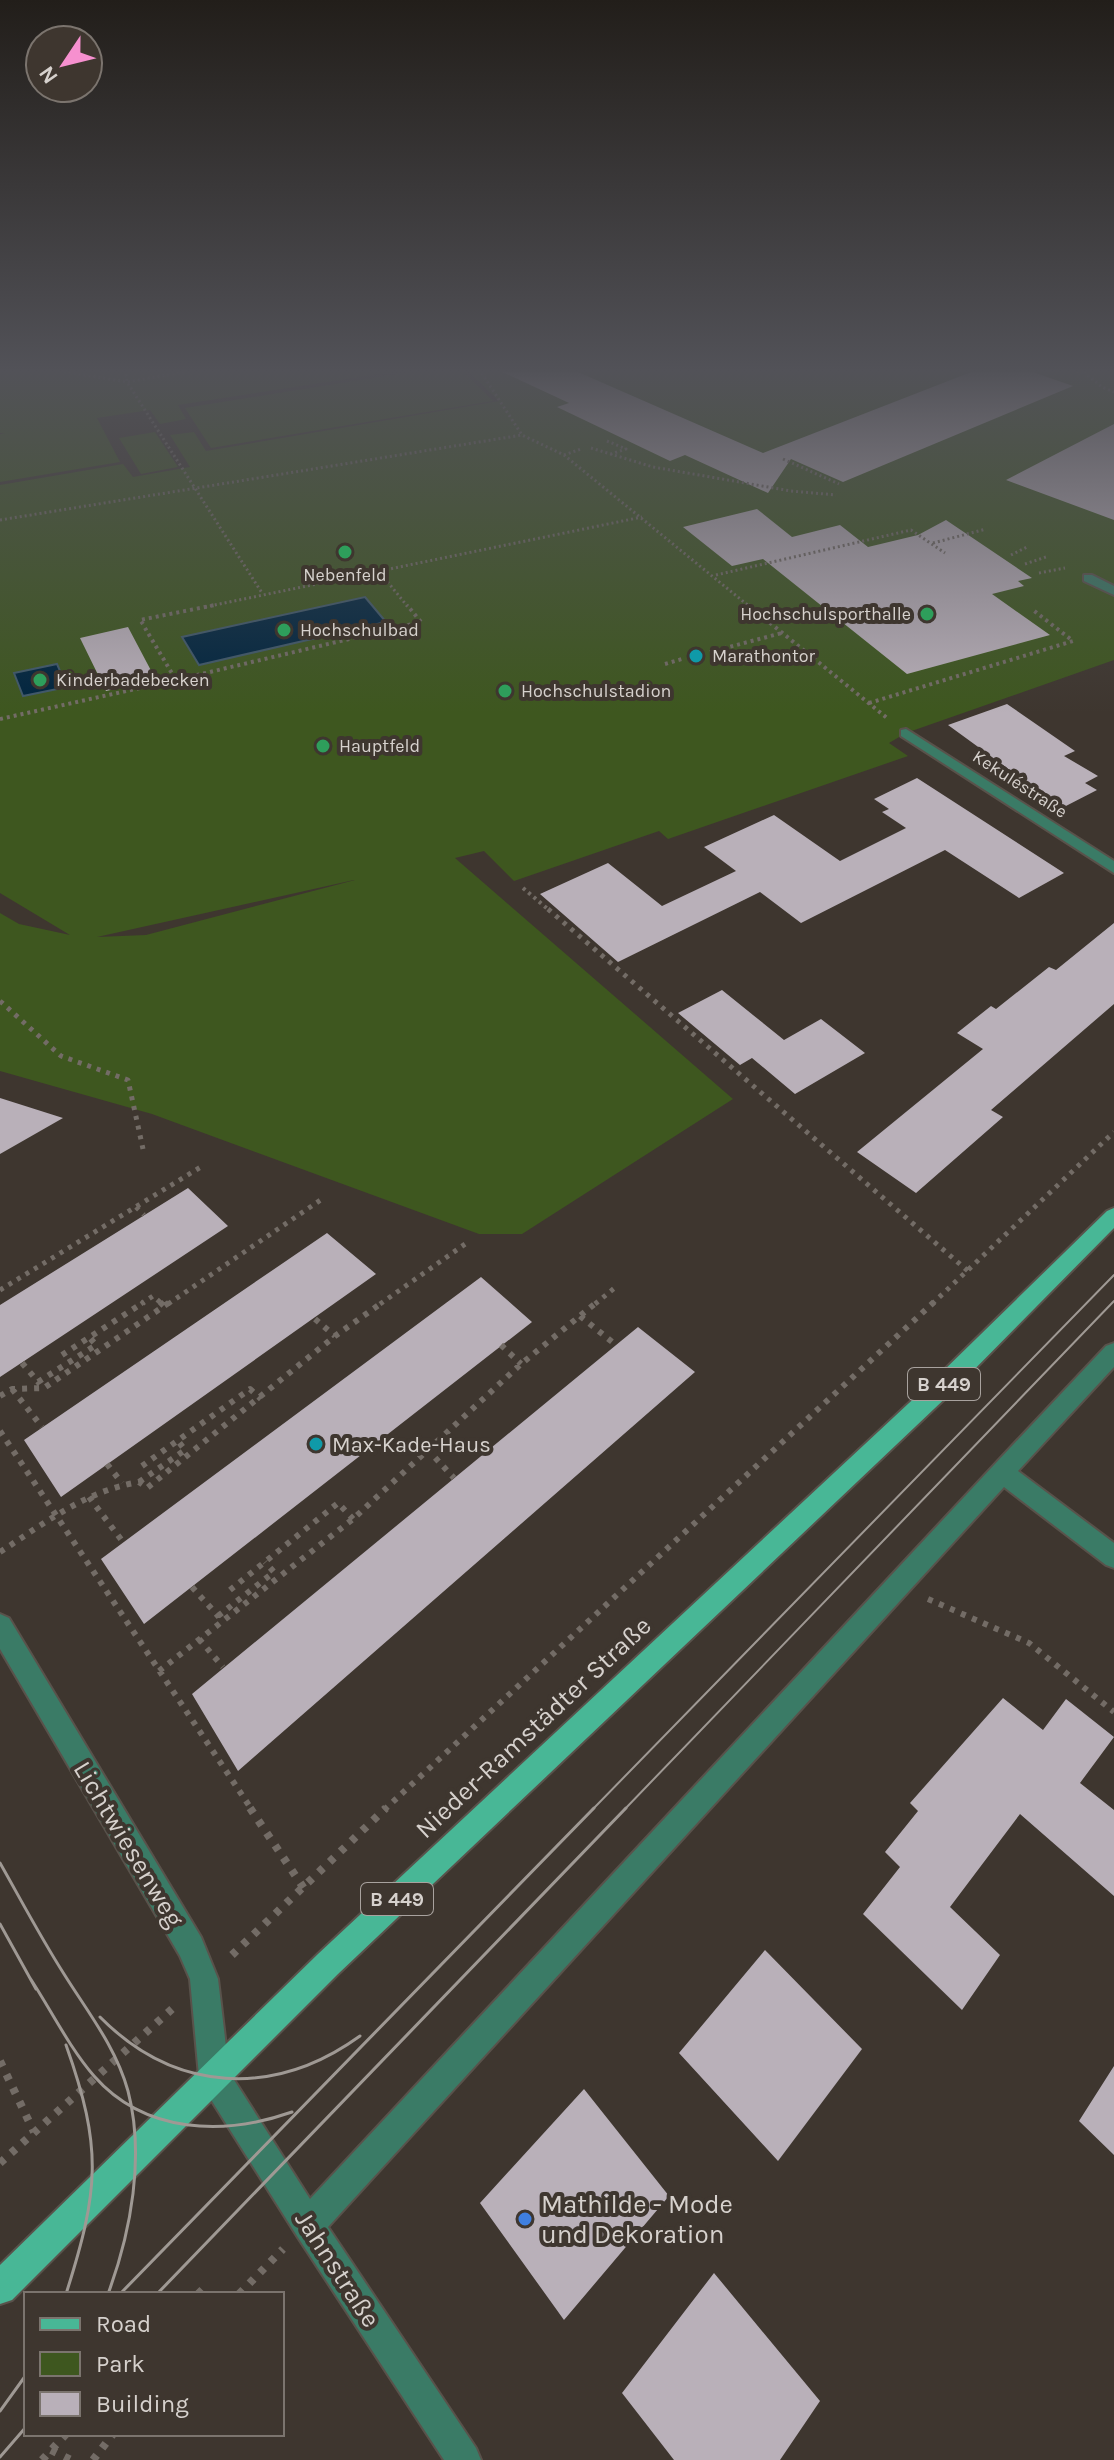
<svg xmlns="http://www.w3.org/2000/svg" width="1114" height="2460" font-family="Karla,sans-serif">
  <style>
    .green { fill: #3e571f; fill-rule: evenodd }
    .water { fill: #00253f; stroke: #40596a; stroke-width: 2 }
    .building { fill: #b9b0b9 }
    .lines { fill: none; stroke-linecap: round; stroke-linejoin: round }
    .minor-casing { stroke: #59524b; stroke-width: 4 }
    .major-casing { stroke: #59524b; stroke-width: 4 }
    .path-far4 { stroke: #736c66; stroke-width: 3; stroke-dasharray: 2 3; stroke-linecap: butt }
    .path-far3 { stroke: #736c66; stroke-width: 4; stroke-dasharray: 3 4; stroke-linecap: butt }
    .path-far2 { stroke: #736c66; stroke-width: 5; stroke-dasharray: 4 6; stroke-linecap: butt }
    .path-far1 { stroke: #736c66; stroke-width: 6; stroke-dasharray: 5 7; stroke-linecap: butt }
    .path { stroke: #736c66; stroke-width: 8; stroke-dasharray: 6 9; stroke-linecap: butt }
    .minor { fill: #3a7b66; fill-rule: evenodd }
    .major { fill: #48b796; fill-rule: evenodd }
    .tram-far1 { stroke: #9f9994; stroke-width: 2 }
    .tram { stroke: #9f9994; stroke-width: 3 }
    .leisure-dot { fill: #2e9e5b; stroke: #3e362f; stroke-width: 3 }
    .culture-dot { fill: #0f9aa8; stroke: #3e362f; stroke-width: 3 }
    .shop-dot { fill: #3f7fe0; stroke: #3e362f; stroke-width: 3 }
    .labels { text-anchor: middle; stroke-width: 8; stroke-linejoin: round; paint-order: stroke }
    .far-poi-label { font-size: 18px; fill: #d6d1cd; stroke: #3e362f; text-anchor: start }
    .far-street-label { font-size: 18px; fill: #d6d1cd; stroke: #3e362f }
    .shield { fill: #3e362f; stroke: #a8a29e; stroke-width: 2 }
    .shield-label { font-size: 20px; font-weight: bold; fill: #d6d1cd }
    .poi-label { font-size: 22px; fill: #d6d1cd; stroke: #3e362f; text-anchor: start }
    .near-street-label { font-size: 26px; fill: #d6d1cd; stroke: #3e362f }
    .near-poi-label { font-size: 26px; fill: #d6d1cd; stroke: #3e362f; text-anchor: start }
  </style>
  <rect width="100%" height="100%" fill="#3e362f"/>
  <!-- green -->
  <path class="green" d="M 0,369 L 411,369 L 178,405 L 186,419 L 160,424 L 150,410 L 97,418 L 120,462 L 0,482 L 0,434 L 5,433 L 0,433 Z
    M 428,369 L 461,369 L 493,401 L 211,448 L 185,408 Z
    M 466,369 L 1114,369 L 1114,660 L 906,733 L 889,743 L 908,756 L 668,839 L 659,831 L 514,881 L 484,851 L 455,858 L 733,1099 L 522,1234 L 479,1234 L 152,1114 L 0,1071 L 0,913 L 19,924 L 70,935 L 0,893 L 0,485 L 123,464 L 133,477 L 190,467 L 170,435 L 194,432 L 206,451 L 499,401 ZM 355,880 L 146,935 L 97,937 L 354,880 Z
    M 155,432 L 178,467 L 141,474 L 119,438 Z"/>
  <!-- water -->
  <path class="water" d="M 365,597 L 386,622 L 199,665 L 182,637 Z
    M 57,664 L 67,687 L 23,696 L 14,673 Z"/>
  <!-- building -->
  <path class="building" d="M 496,369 L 571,369 L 763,453 L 979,369 L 1024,369 L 1073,386 L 843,482 L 791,459 L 768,493 L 685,455 L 670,461 L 557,407 L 569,403 Z
    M 1114,424 L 1114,520 L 1006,480 Z
    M 757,509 L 792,537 L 840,525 L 868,547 L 918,535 L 946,520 L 1032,578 L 1018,581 L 1024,586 L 992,594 L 1050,635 L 907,674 L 763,559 L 732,566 L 683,527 Z
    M 128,627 L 156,680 L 106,691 L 80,638 Z
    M 1007,704 L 1075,751 L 1064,756 L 1098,776 L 1085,783 L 1097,790 L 1062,808 L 948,725 Z
    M 917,778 L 1064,873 L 1019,898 L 945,850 L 801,923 L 760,892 L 618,962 L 540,894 L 608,863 L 662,906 L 736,871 L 704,847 L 774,815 L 840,861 L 906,828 L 882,812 L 889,809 L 874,799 Z
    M 1114,923 L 1114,1004 L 991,1110 L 1003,1117 L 916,1193 L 857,1152 L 983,1049 L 957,1033 L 991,1006 L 996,1009 L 1049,967 L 1056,970 Z
    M 722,990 L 784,1040 L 821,1019 L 865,1053 L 795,1094 L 752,1058 L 740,1065 L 678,1013 Z
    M 0,1098 L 63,1118 L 0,1154 Z
    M 188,1188 L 228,1226 L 0,1377 L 0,1305 Z
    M 327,1233 L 376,1274 L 61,1497 L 24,1440 Z
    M 481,1277 L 532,1322 L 144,1624 L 101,1559 Z
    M 638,1327 L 695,1372 L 238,1771 L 192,1694 Z
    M 1003,1698 L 1043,1730 L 1066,1699 L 1114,1737 L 1080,1783 L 1114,1810 L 1114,1896 L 1020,1814 L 950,1907 L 1000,1955 L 962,2010 L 863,1914 L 900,1867 L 885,1852 L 918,1811 L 910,1803 Z
    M 765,1950 L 862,2049 L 778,2161 L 679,2053 Z
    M 1114,2066 L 1114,2155 L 1079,2121 Z
    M 584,2089 L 669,2196 L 564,2320 L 480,2203 Z
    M 714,2273 L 820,2401 L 780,2460 L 674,2460 L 622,2393 Z"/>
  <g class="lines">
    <!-- minor casing -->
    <g class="minor-casing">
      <path id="minor" d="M 1084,575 L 1092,575 L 1114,586 L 1114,595 L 1084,581 Z
        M 906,729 L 1114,861 L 1114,873 L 901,736 L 901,730 Z
        M 1114,1343 L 1114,1367 L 1018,1471 L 1114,1543 L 1114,1568 L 1106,1565 L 1004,1487 L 328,2227 L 476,2448 L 481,2460 L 444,2460 L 297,2236 L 203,2087 L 199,2076 L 190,1979 L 180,1956 L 0,1649 L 0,1614 L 9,1618 L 201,1937 L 218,1979 L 229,2072 L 310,2199 L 994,1465 L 1106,1346 Z"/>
    </g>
    <!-- major casing -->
    <g class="major-casing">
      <path id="major" d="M 1114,1208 L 1114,1228 L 954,1390 L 338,1974 L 12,2300 L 0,2304 L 0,2265 L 318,1954 L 938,1376 L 1107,1211 Z"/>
    </g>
    <!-- path-far4 -->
    <path class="path-far4" d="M 49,369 L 127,382 L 201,369
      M 125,369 L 127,382 L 262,593
      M 479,369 L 522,435 L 564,455 L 750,607
      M 1057,369 L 1083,372
      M 1080,369 L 1102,387 L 1114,392
      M 607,441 L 626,449 L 608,455
      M 591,448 L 653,467 L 791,491 L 836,495
      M 564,455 L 581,449
      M 783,459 L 839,484
      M 0,520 L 522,435
      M 933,543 L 986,529
      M 1011,555 L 1027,547
      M 1025,564 L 1046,557
      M 378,570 L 408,607
      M 1039,573 L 1065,568
      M 716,575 L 911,530 L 945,553
      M 205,607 L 642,517"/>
    <!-- path-far3 -->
    <path class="path-far3" d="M 748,605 L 887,718
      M 143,624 L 140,620 L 215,605
      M 710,652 L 782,633
      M 665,664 L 682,659
      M 176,680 L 421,622 L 407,605
      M 869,703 L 1073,641 L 1033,610
      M 0,719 L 176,680 L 145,628
      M 523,888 L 550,911"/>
    <!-- path-far2 -->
    <path class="path-far2" d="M 548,909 L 968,1271
      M 0,1001 L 61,1056 L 128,1080 L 143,1149
      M 136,1207 L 144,1215
      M 0,1290 L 204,1165
      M 141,1304 L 153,1296 L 162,1304
      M 168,1304 L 322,1199
      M 380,1304 L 468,1242
      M 595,1304 L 617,1286
      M 932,1304 L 1114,1132"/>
    <!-- path-far1 -->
    <path class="path-far1" d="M 160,1302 L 164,1306
      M 580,1316 L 616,1345
      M 315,1319 L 335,1336
      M 501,1345 L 521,1364
      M 62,1355 L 144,1302
      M 22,1363 L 40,1384
      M 38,1382 L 96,1345 L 89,1337
      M 12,1389 L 42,1427
      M 0,1396 L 12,1389 L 44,1388 L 170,1302
      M 0,1431 L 252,1810
      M 427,1449 L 454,1478
      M 107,1464 L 122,1483
      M 142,1466 L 250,1389 L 261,1399
      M 139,1482 L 185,1450 L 178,1441
      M 89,1497 L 123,1542
      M 0,1552 C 45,1523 85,1491 139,1482 L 147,1488 L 335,1336 L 383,1302
      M 192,1587 L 219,1617
      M 230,1590 L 338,1503 L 353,1519
      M 928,1599 L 1029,1643 L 1114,1712
      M 218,1616 L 274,1572 L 265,1562
      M 199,1639 L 223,1667
      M 159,1671 L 353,1519 L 521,1364 L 597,1302
      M 384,1810 L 934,1302"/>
    <!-- path -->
    <path class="path" d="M 250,1808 L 307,1893
      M 232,1955 L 386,1808
      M 0,2061 L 34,2132
      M 0,2163 L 172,2009
      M 198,2294 L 205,2287
      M 239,2294 L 283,2249
      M 51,2450 L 71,2460
      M 42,2460 L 66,2434
      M 93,2460 L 113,2434"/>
    <!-- minor -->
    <use href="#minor" class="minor"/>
    <!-- major -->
    <use href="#major" class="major"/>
    <!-- tram-far1 -->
    <path class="tram-far1" d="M 592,1810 L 1114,1275
      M 624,1810 L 1114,1301"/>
    <!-- tram -->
    <path class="tram" d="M 0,1863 C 21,1900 41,1938 64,1974 C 87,2011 116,2047 128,2091 C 145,2156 131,2232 108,2294
      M 0,1924 L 36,1989
      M 30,1978 C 51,2010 69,2047 94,2076 C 145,2134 224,2136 292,2112
      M 100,2017 C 175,2093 274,2098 360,2036
      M 66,2045 C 103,2149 99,2190 66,2294
      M 120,2294 L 594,1808
      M 157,2294 L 626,1808
      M 0,2411 L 26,2375
      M 0,2457 L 26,2427"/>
  </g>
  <!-- sky -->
  <linearGradient id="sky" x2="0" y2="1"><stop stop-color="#221e1a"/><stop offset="0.52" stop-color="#525258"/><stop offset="1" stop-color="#525258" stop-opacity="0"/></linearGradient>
  <rect width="1114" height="713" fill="url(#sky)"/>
  <!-- markers -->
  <g class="leisure-dot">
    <circle cx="345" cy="552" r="8"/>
    <circle cx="927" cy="614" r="8"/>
    <circle cx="284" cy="630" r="8"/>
    <circle cx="40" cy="680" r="8"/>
    <circle cx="505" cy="691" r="8"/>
    <circle cx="323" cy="746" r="8"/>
  </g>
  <g class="culture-dot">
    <circle cx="696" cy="656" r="8"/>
    <circle cx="316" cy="1444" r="8"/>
  </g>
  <circle class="shop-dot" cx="525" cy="2219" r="8"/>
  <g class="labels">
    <!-- far-poi labels -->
    <g class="far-poi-label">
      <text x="345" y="581" text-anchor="middle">Nebenfeld</text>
      <text x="911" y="620" text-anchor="end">Hochschulsporthalle</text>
      <text x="300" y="636">Hochschulbad</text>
      <text x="712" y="662">Marathontor</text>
      <text x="56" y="686">Kinderbadebecken</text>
      <text x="521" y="697">Hochschulstadion</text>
      <text x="339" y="752">Hauptfeld</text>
    </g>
    <!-- far-street labels -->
    <g class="far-street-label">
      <text transform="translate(1020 784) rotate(33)" y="6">Kekuléstraße</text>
    </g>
    <!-- shield labels -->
    <g class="shield">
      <rect x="908" y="1368" width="72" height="32" rx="6"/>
      <rect x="361" y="1883" width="72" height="32" rx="6"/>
    </g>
    <g class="shield-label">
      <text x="944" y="1391">B 449</text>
      <text x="397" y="1906">B 449</text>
    </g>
    <!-- poi labels -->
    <g class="poi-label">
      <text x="332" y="1452">Max-Kade-Haus</text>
    </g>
    <!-- near-street labels -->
    <g class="near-street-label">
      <text transform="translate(533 1727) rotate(-43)" y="9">Nieder-Ramstädter Straße</text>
      <text transform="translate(129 1844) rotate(59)" y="9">Lichtwiesenweg</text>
      <text transform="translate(338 2269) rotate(57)" y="9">Jahnstraße</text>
    </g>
    <!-- near-poi labels -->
    <g class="near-poi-label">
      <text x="541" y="2213">Mathilde - Mode<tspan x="541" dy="30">und Dekoration</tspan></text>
    </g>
  </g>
  <!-- legend -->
  <rect x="24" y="2292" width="260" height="144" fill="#3e362f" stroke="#7b746e" stroke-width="2"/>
  <rect x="40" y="2318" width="40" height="12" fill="#48b796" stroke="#7b746e" stroke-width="2"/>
  <text x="96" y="2332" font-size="24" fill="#d6d1cd">Road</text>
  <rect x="40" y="2352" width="40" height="24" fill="#3e571f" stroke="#7b746e" stroke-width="2"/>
  <text x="96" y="2372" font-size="24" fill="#d6d1cd">Park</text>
  <rect x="40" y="2392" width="40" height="24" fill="#b9b0b9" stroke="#7b746e" stroke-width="2"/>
  <text x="96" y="2412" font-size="24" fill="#d6d1cd">Building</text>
  <!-- north arrow -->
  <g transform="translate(64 64) rotate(235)"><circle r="38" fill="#3e362f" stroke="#7b746e" stroke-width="2"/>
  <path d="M0-6L14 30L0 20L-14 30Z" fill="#f690cf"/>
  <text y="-12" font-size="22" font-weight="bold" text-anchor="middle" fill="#d6d1cd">N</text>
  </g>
</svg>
